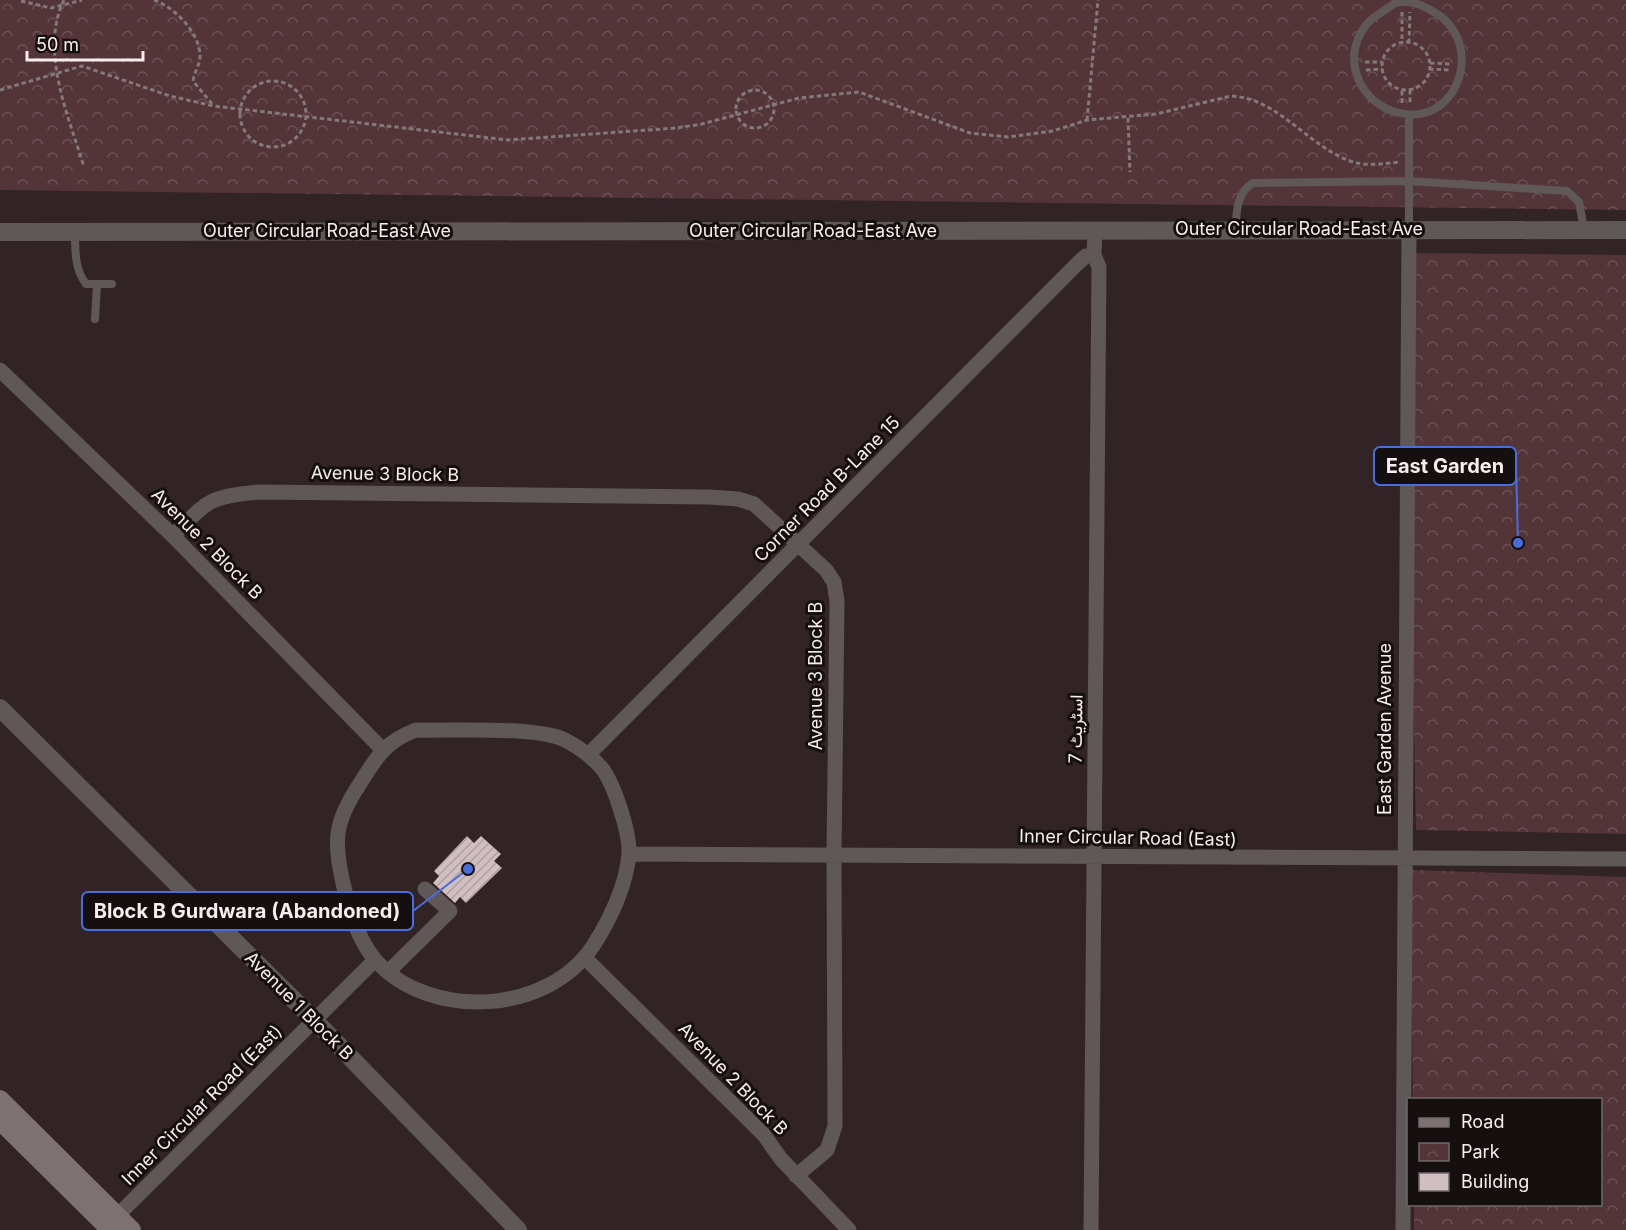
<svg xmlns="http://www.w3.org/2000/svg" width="1626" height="1230" font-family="Inter,Vazirmatn,sans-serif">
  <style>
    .park { fill: url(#park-crowns) }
    .building { fill: url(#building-hatch) }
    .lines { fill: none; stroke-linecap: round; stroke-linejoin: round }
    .path { stroke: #847879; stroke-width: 3; stroke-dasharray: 4.5 3; stroke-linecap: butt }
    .service { stroke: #5f5758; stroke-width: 8 }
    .minor { stroke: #5f5758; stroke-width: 15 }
    .tertiary { stroke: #5f5758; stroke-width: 18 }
    .secondary { stroke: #7d7173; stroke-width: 18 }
    .labels { text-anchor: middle; stroke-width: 6; stroke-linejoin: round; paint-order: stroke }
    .street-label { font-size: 18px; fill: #f7edee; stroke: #160f10 }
    .leader { fill: none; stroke: #496edc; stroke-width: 2 }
    .callout-dot { fill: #496edc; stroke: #160f10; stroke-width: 2 }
    .callout { fill: #160f10; stroke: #496edc; stroke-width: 2 }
    .callout-label { font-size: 20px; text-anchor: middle; font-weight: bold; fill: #f7edee }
  </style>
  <defs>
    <pattern id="park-crowns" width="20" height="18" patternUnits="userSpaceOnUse" patternTransform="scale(1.5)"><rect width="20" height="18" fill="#523439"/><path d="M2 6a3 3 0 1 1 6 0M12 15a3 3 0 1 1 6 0" fill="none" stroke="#6c5256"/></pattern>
    <pattern id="building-hatch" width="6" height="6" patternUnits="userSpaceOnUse" patternTransform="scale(1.5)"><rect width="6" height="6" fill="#d1bec1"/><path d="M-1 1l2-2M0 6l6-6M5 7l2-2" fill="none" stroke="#afa0a2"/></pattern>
  </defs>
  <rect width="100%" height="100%" fill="#322426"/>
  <!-- park -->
  <path class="park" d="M 0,0 L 1626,0 L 1626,210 L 0,190 Z
    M 1405,253 L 1626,255 L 1626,834 L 1416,830 Z
    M 1410,870 L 1626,877 L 1626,1230 L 1414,1230 L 1414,1205 L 1600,1204 L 1600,1100 L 1413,1099 Z"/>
  <!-- building -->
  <path class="building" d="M 467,836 L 474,843 L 481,836 L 501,854 L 494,861 L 502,868 L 466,903 L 460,897 L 455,903 L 433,883 L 439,876 L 434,871 Z"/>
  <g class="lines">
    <!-- path -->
    <path class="path" d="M 64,0 C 39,51 69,117 84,167
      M 154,0 C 174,7 201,33 200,58 C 199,66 194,73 193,81 L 213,105
      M 21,1 L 51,8 L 82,0
      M 1402,12 L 1402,43
      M1382 66a24 24 0 1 1 48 0a24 24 0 1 1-48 0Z
      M 1409,43 L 1410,12
      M 1365,62 L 1382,62
      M 1430,63 L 1452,64
      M 1429,69 L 1449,70
      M 1366,70 L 1382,69
      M240 114a33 33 0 1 1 66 0a33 33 0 1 1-66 0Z
      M736 109a19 19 0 1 1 38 0a19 19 0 1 1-38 0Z
      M 0,90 L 82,66 L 170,96 L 214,106 L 508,140 L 676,128 L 702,124 L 799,98 L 859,92 L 970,133 L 1008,137 L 1053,131 L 1087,120 L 1156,114 L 1231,96 C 1279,98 1309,148 1353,162 C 1367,166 1384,164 1399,162
      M 1410,90 L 1410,104
      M 1402,103 L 1402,90
      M 1128,118 L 1130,172
      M 1087,120 L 1098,0"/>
    <!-- service -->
    <path class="service" d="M 1395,3 C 1410,0 1421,4 1434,12 C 1485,41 1460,122 1405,114 C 1363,109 1338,61 1366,25 C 1374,14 1389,10 1398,0
      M 1409,228 L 1409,115
      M 1236,229 C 1236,212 1237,192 1253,183 L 1409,181 L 1567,191 L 1579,202 L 1584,229
      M 75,233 C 75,251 75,270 86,284 L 112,284
      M 95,319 L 97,284"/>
    <!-- minor -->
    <path class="minor" d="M 0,370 L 173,536 L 382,749
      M 173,536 C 208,501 207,497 258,492 L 709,497 L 738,499 L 754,504 L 826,570 L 834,582 L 837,601 L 834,855 L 835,1126 L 827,1150 L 796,1176
      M 416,730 C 452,731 535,726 565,740 C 579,747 595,759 604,771 C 615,788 630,833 629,853 C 627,884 610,920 593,946 C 548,1014 432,1021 377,962 C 358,941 349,910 343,883 C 333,840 335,822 359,785 C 377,757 384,742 416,730 Z
      M 588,755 L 1079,262 L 1086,256 L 1094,255
      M 629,854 L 1626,859
      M 585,958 L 764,1135 L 781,1159 L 849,1230
      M 388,972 L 450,911 L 425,889
      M 109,1224 L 375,960
      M 1091,1230 L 1099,267 L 1094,255 L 1095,231
      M 1403,1230 L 1409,228"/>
    <!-- tertiary -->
    <path class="tertiary" d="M 0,232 L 1626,230
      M 0,708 L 315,1021 L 518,1230"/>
    <!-- secondary -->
    <path class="secondary" d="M 0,1099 L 132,1230
      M 0,1121 L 110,1230"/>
  </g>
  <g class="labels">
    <!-- street labels -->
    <g class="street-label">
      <text x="1299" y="235">Outer Circular Road-East Ave</text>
      <text x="327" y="237">Outer Circular Road-East Ave</text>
      <text x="813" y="237">Outer Circular Road-East Ave</text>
      <text transform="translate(385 474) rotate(1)" y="6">Avenue 3 Block B</text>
      <text transform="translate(827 489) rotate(-45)" y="6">Corner Road B-Lane 15</text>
      <text transform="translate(207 544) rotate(45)" y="6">Avenue 2 Block B</text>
      <text transform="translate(816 676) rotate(-90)" y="6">Avenue 3 Block B</text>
      <text transform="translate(1076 729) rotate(-89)" y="6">اسٹریٹ 7</text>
      <text transform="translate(1385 729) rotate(-90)" y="6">East Garden Avenue</text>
      <text transform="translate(1128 838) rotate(1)" y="6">Inner Circular Road (East)</text>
      <text transform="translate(299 1006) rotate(45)" y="6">Avenue 1 Block B</text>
      <text transform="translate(733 1079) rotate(46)" y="6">Avenue 2 Block B</text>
      <text transform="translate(202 1105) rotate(-45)" y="6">Inner Circular Road (East)</text>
    </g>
  </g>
  <!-- callouts -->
  <path class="leader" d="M1518 543L1516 466M468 869L413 911"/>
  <g class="callout-dot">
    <circle cx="1518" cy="543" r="6"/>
    <circle cx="468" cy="869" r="6"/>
  </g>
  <g class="callout">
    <rect x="1374" y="447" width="142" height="38" rx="6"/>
    <rect x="82" y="892" width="331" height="38" rx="6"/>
  </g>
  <g class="callout-label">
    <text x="1445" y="473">East Garden</text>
    <text x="247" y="918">Block B Gurdwara (Abandoned)</text>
  </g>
  <!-- legend -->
  <rect x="1407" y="1098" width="195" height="108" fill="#160f10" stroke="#706869" stroke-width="1.5"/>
  <rect x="1419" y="1118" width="30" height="9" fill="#7d7173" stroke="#706869" stroke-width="1.5"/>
  <text x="1461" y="1128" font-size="18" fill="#f7edee">Road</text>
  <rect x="1419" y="1143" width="30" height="18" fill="url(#park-crowns)" stroke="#706869" stroke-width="1.5"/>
  <text x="1461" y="1158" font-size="18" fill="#f7edee">Park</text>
  <rect x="1419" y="1173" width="30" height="18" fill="#d1bec1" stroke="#706869" stroke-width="1.5"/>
  <text x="1461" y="1188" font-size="18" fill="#f7edee">Building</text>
  <!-- scale -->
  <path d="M27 51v9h116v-9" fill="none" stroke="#f7edee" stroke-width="3"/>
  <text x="36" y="51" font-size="18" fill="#f7edee" stroke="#160f10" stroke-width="4.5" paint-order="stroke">50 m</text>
</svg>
